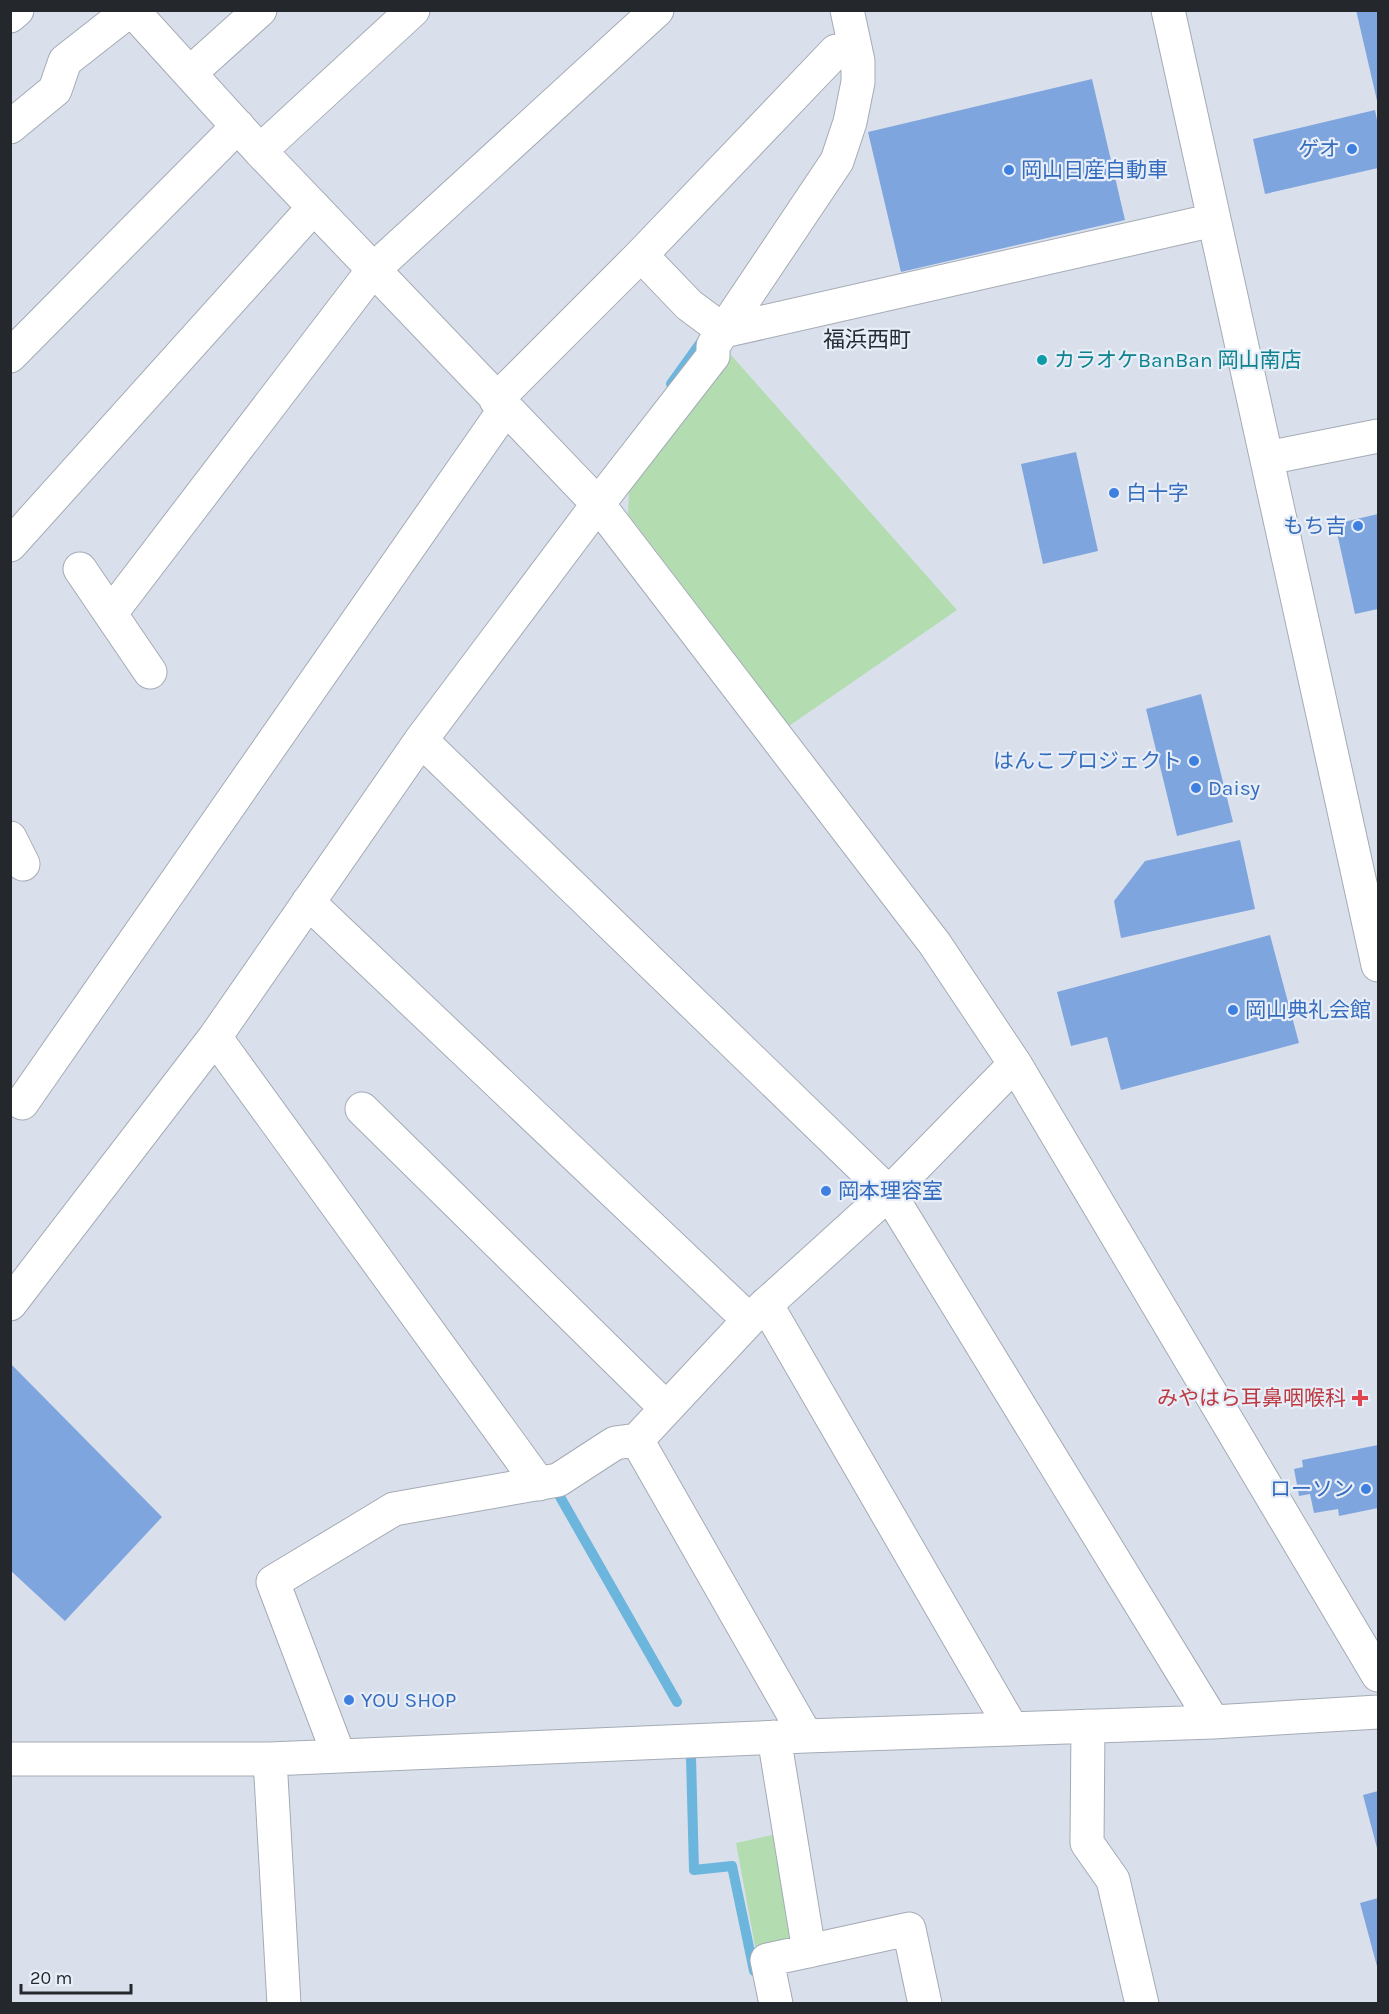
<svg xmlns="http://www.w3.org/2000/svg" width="1389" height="2014" font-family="Karla,'Noto Sans JP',sans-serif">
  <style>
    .green { fill: #b3dcb1 }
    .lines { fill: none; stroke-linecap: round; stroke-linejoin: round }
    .stream { stroke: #6cb5dd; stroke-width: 10 }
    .building { fill: #7fa5de }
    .minor-casing { stroke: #a4abb5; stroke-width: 35 }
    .minor { stroke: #fff; stroke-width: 33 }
    .shop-dot { fill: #3f7fe0; stroke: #e7eef8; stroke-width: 2 }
    .culture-dot { fill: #0f9aa8; stroke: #e7eef8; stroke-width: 2 }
    .health-dot { fill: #e0444e; stroke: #e7eef8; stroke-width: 2 }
    .labels { text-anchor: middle; stroke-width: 4.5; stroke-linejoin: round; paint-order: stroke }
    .shop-label { font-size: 21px; fill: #366cbe; stroke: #e7eef8; text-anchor: start }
    .culture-label { font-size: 21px; fill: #0d838f; stroke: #e7eef8; text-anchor: start }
    .health-label { font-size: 21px; fill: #be3a42; stroke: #e7eef8; text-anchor: end }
    .neighbourhood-label { font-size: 22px; fill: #262c33; stroke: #e7eef8 }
  </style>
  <rect width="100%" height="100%" fill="#dae0eb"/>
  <!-- green -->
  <path class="green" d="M 731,355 L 957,610 L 789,726 L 628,514 L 629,491 Z
    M 777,1834 L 797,1939 L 755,1946 L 736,1843 Z"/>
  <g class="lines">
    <!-- stream -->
    <path class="stream" d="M 671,384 L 704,338
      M 559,1495 L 677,1702
      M 691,1758 L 694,1870 L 732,1866 L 754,1971"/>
  </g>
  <!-- building -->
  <path class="building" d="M 1356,10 L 1378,10 L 1378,105 Z
    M 1092,79 L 1125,220 L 901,272 L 868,132 Z
    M 1375,110 L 1378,125 L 1378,168 L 1265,194 L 1253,139 Z
    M 1076,452 L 1098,551 L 1043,564 L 1021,464 Z
    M 1378,514 L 1378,609 L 1355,614 L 1335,524 Z
    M 1201,694 L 1233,822 L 1177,836 L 1146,709 Z
    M 1240,840 L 1255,909 L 1121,938 L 1114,901 L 1145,861 Z
    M 1270,935 L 1299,1043 L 1121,1090 L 1107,1037 L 1071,1046 L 1057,992 Z
    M 10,1363 L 162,1517 L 65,1621 L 10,1570 Z
    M 1378,1445 L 1378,1508 L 1339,1516 L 1338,1509 L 1314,1513 L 1310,1494 L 1299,1496 L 1294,1469 L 1303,1467 L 1302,1460 Z
    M 1378,1791 L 1378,1852 L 1363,1795 Z
    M 1378,1898 L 1378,1970 L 1360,1903 Z"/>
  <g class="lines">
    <!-- minor casing -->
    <g class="minor-casing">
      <path id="minor" d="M 132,10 L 260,151 L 598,504 L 935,944 L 1015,1064 L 1378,1675
        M 1168,10 L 1378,965
        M 10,16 L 17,10
        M 190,73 L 260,10
        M 10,127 L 55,90 L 65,61 L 130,10
        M 260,151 L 413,10
        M 641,255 L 836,51
        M 10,356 L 238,126
        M 496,400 L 641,255 L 689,305 L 724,331 L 1214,220
        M 1267,458 L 1378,436
        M 10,545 L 314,207
        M 80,569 L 150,672
        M 111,613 L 373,270 L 657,10
        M 421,740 L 889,1193 L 1213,1722
        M 10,838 L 23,864
        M 308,902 L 749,1320
        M 215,1037 L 539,1484
        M 22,1103 L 505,409
        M 362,1109 L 666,1408
        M 10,1304 L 215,1037 L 421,740 L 598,504 L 713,356 L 713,346 L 837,161 L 850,122 L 858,82 L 858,61 L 847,10
        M 766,1304 L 1012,1729
        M 1088,1726 L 1087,1843 L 1113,1880 L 1142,2004
        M 806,1736 L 637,1440 L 749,1320 L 889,1193 L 1015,1064
        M 774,1737 L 809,1951
        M 339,1756 L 273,1582 L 394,1509 L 558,1480 L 615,1443 L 637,1440
        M 10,1759 L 270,1759 L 806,1736 L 1213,1722 L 1378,1712
        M 270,1759 L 284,2004
        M 776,2004 L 767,1960 L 909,1929 L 925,2004"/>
    </g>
    <!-- minor -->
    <use href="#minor" class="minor"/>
  </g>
  <!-- markers -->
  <g class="shop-dot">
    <circle cx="1352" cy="149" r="6"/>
    <circle cx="1009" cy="170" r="6"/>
    <circle cx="1114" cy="493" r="6"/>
    <circle cx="1358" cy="526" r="6"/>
    <circle cx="1194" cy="761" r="6"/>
    <circle cx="1196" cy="788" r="6"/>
    <circle cx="1233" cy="1010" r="6"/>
    <circle cx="826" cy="1191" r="6"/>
    <circle cx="1366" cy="1489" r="6"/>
    <circle cx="349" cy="1700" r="6"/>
  </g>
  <circle class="culture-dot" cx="1042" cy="360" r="6"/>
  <path class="health-dot" d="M1357 1389h6v6h6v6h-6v6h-6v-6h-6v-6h6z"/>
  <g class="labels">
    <!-- shop labels -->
    <g class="shop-label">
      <text x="1340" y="156" text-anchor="end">ゲオ</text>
      <text x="1021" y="177">岡山日産自動車</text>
      <text x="1126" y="500">白十字</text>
      <text x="1346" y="533" text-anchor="end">もち吉</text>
      <text x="1182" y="768" text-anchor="end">はんこプロジェクト</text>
      <text x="1208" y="795">Daisy</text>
      <text x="1245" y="1017">岡山典礼会館</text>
      <text x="838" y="1198">岡本理容室</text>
      <text x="1354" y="1496" text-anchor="end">ローソン</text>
      <text x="361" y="1707">YOU SHOP</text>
    </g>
    <!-- culture labels -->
    <g class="culture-label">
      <text x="1054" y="367">カラオケBanBan 岡山南店</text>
    </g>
    <!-- health labels -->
    <g class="health-label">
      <text x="1346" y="1405">みやはら耳鼻咽喉科</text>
    </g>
    <!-- neighbourhood labels -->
    <g class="neighbourhood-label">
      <text x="867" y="347">福浜西町</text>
    </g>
  </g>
  <!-- border -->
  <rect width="1389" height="2014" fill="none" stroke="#24272b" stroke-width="24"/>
  <!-- scale -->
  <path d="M21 1984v9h110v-9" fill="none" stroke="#24272b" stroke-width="3"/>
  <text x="30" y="1984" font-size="18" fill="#24272b" stroke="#e7eef8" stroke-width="4.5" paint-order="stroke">20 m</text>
</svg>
